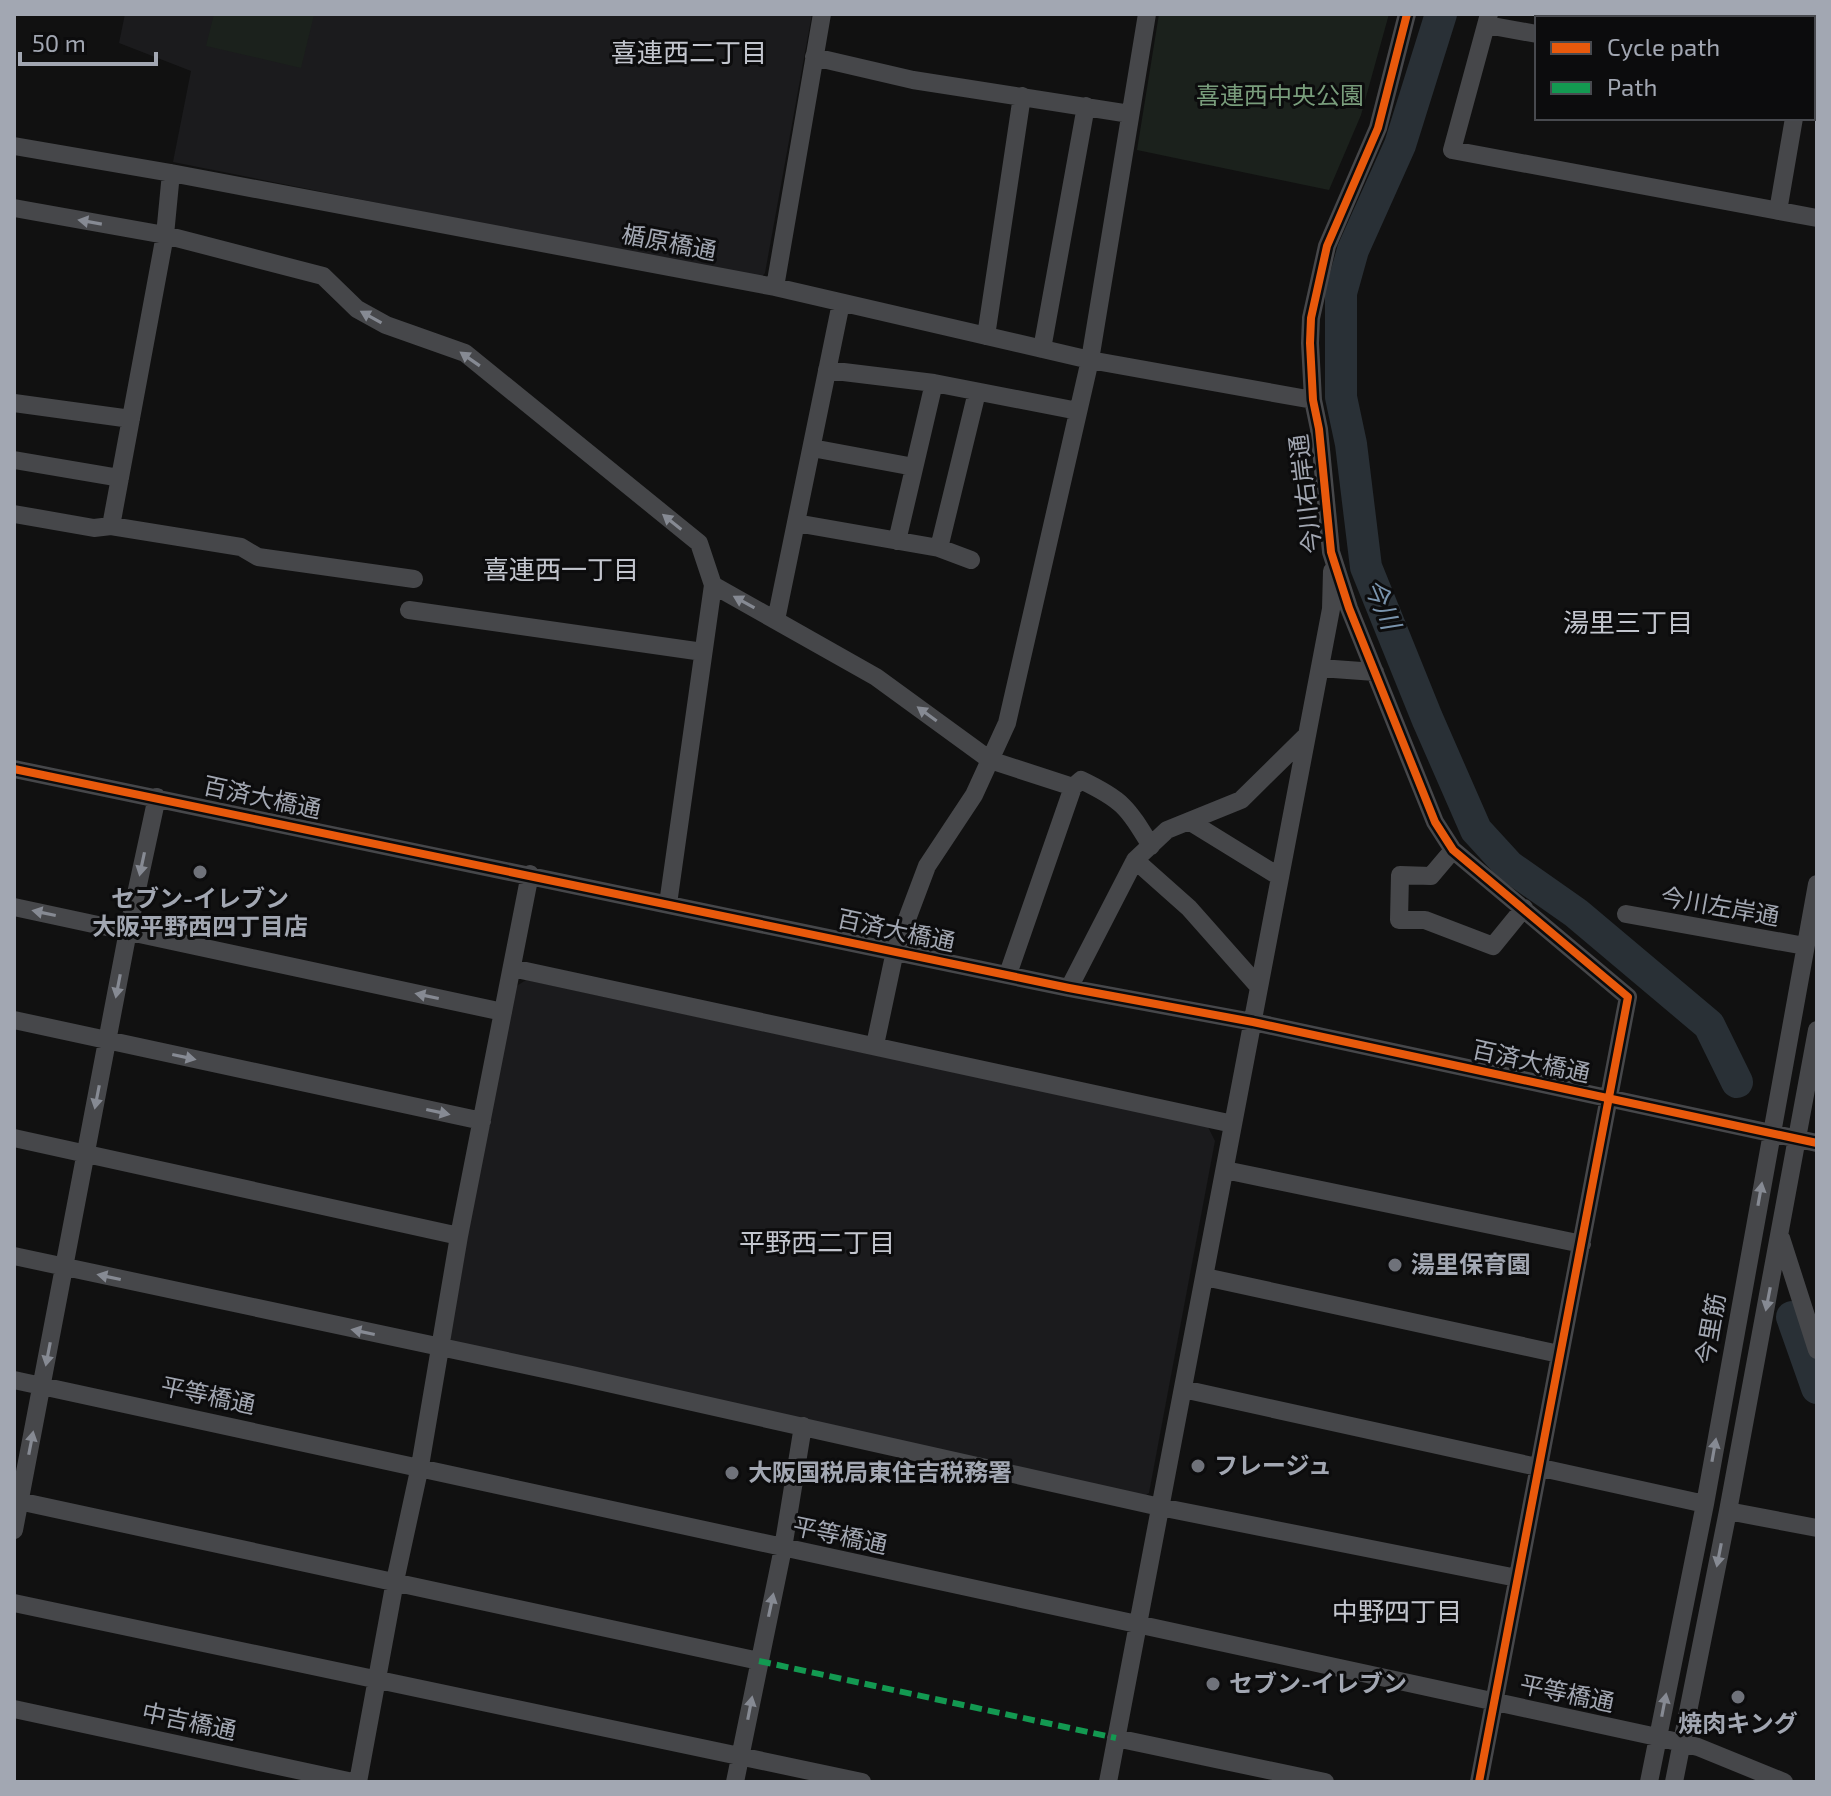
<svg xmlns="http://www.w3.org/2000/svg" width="1831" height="1796" font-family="'Exo 2','Noto Sans JP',sans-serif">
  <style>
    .built { fill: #1b1b1d }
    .green { fill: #1b211c }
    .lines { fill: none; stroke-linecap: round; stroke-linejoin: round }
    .river { stroke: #293036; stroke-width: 32 }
    .minor { stroke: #46474a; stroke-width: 18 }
    .quiet { stroke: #139951; stroke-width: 6; stroke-dasharray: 12 6; stroke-linecap: butt }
    .cycleway-casing { stroke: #0c0c0d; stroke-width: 13 }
    .cycleway { stroke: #e8590c; stroke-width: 8 }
    .oneway { fill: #868a93 }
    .poi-dot { fill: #6f727a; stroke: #0c0c0d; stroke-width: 3 }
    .labels { text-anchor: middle; stroke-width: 6; stroke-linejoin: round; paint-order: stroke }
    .park-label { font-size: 24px; fill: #799d7c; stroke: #0c0c0d }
    .street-label { font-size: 24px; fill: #a2a7b2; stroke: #0c0c0d }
    .poi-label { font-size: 24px; font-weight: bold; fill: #a2a7b2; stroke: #0c0c0d; text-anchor: start }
    .neighbourhood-label { font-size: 26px; fill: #c3c6ce; stroke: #0c0c0d }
    .water-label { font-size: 26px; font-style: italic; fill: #7a94ad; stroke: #0c0c0d }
  </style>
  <rect width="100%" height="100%" fill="#111"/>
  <!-- built -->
  <path class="built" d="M 125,14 L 812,14 L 765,273 L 760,279 L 173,162 L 191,71 L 119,43 Z
    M 526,980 L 1208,1127 L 1215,1141 L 1149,1493 L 1142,1498 L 457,1348 L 447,1335 L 515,987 Z"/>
  <!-- green -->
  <path class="green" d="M 214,14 L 314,15 L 301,68 L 206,46 Z
    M 1159,14 L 1389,14 L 1361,115 L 1329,190 L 1137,150 Z"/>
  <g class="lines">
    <!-- river -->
    <path class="river" d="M 1441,14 L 1400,145 L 1353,250 L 1341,293 L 1341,397 L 1351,444 L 1366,567 L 1427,718 L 1476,830 L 1509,866 L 1576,913 L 1709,1025 L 1737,1082
      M 1792,1317 L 1817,1388"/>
    <!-- minor -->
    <path class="minor" d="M 1407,14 L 1378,128 L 1327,246 L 1311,318 L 1310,343 L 1313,400 L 1319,429 L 1331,552 L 1349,608 L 1435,822 L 1453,850 L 1628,997 L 1479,1782
      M 1489,14 L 1452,150 L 1817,218
      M 1811,18 L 1812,14
      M 1487,25 L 1537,34
      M 814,57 L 913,80 L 1130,114
      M 14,146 L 171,173 L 775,287 L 1090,360 L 1313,400
      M 14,208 L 165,235 L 323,276 L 357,309 L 386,325 L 465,353 L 699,543 L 713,585 L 668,904
      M 1778,211 L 1794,118
      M 775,287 L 822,14
      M 986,336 L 1022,96
      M 1042,349 L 1086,106
      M 827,370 L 934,383 L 1078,411
      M 14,403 L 131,419
      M 812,448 L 914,467
      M 14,460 L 120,478
      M 14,514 L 94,528 L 111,526 L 241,547 L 258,557 L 414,579
      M 796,523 L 939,548 L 971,560
      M 111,526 L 165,235 L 171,173
      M 897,541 L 934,383
      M 939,548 L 977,392
      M 713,585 L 876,677 L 990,760 L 1073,787
      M 409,610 L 703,652
      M 776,620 L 841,303
      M 1320,668 L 1375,672
      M 14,769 L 1069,988 L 1253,1022 L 1817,1143
      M 1189,821 L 1280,877
      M 1453,850 L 1431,876 L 1400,875 L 1399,920 L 1425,920 L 1493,946 L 1524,908
      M 1135,860 L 1189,908 L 1259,987
      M 14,907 L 503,1012
      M 1626,914 L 1805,946
      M 512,968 L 1233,1124
      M 1008,974 L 1073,787 L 1081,780 C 1123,800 1127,807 1151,846
      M 1069,988 L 1135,860 L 1167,830 L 1241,800 L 1307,735
      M 14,1020 L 482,1121
      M 875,1045 L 895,951 L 927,866 L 974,795 L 1007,723 L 1090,360 L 1147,14
      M 14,1138 L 459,1236
      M 1225,1170 L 1582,1244
      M 1781,1238 L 1817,1350
      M 14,1256 L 572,1375 L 1160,1507 L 1517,1578
      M 1205,1277 L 1559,1354
      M 14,1380 L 1657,1737 L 1698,1747 L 1784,1782
      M 1183,1389 L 1705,1504
      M 14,1500 L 759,1661
      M 1728,1511 L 1817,1528
      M 14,1530 L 128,931 L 157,797
      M 14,1603 L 862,1782
      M 14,1709 L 353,1782
      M 1116,1738 L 1325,1782
      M 358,1782 L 395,1581 L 420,1466 L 459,1236 L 530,874
      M 735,1782 L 783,1548 L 803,1426
      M 1108,1782 L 1331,609 L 1332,571
      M 1649,1782 L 1705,1504 L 1817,884
      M 1674,1782 L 1728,1511 L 1817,1030"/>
    <!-- quiet -->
    <path class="quiet" d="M 759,1661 L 1116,1738"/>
    <!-- cycleway casing -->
    <g class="cycleway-casing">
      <path id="cycleway" d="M 1407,14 L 1378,128 L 1327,246 L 1311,318 L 1310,343 L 1313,400 L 1319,429 L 1331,552 L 1349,608 L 1435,822 L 1453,850 L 1628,997 L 1479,1782
        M 14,769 L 1069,988 L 1253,1022 L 1817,1143"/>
    </g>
    <!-- cycleway -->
    <use href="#cycleway" class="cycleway"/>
  </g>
  <!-- one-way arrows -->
  <defs><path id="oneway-solid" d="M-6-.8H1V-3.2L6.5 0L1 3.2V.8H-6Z" transform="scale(2)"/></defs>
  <g class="oneway">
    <use href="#oneway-solid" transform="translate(90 222) rotate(-170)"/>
    <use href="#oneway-solid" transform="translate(371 317) rotate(-151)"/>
    <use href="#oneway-solid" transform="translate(470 359) rotate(-145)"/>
    <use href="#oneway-solid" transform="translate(672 522) rotate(-141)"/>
    <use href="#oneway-solid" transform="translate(744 602) rotate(-151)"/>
    <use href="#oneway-solid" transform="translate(927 714) rotate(-144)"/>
    <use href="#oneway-solid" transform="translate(142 864) rotate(102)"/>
    <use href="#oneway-solid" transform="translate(44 913) rotate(-168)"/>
    <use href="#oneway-solid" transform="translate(118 986) rotate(101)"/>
    <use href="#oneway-solid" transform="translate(427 996) rotate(-168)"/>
    <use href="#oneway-solid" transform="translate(184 1057) rotate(12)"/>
    <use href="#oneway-solid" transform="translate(97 1097) rotate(101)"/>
    <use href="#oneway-solid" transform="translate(438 1112) rotate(12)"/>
    <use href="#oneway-solid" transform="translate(1760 1194) rotate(-80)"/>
    <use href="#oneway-solid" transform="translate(109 1277) rotate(-168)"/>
    <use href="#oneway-solid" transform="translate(1768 1299) rotate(101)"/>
    <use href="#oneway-solid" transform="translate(363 1332) rotate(-168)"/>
    <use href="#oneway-solid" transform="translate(48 1354) rotate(101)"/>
    <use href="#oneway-solid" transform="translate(31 1443) rotate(-79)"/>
    <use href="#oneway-solid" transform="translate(1714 1450) rotate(-80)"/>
    <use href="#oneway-solid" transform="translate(1719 1555) rotate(101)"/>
    <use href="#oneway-solid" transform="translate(771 1605) rotate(-78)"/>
    <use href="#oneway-solid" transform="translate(1664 1705) rotate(-79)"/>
    <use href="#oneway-solid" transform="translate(750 1708) rotate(-79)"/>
  </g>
  <!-- markers -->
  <g class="poi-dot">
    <circle cx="200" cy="872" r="8"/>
    <circle cx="1395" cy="1265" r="8"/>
    <circle cx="1198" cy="1466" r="8"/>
    <circle cx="732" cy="1473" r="8"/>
    <circle cx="1213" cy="1684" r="8"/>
    <circle cx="1738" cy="1697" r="8"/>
  </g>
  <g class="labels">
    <!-- park labels -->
    <g class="park-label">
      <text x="1280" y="104">喜連西中央公園</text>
    </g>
    <!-- street labels -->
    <g class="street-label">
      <text transform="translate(669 243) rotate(11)" y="8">楯原橋通</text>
      <text transform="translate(1306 494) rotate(-97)" y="8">今川右岸通</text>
      <text transform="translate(262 798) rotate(12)" y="8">百済大橋通</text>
      <text transform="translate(1720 907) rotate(10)" y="8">今川左岸通</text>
      <text transform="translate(896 931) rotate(12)" y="8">百済大橋通</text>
      <text transform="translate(1531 1062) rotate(12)" y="8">百済大橋通</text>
      <text transform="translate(1711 1329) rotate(-80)" y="8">今里筋</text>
      <text transform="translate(208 1396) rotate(12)" y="8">平等橋通</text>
      <text transform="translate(840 1536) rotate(12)" y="8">平等橋通</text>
      <text transform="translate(1567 1694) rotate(12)" y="8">平等橋通</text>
      <text transform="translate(189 1722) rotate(12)" y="8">中吉橋通</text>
    </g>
    <!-- poi labels -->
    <g class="poi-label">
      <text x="200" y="907" text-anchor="middle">セブン-イレブン<tspan x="200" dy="28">大阪平野西四丁目店</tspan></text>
      <text x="1411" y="1273">湯里保育園</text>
      <text x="1214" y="1474">フレージュ</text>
      <text x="748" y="1481">大阪国税局東住吉税務署</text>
      <text x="1229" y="1692">セブン-イレブン</text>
      <text x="1738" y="1732" text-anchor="middle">焼肉キング</text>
    </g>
    <!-- neighbourhood labels -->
    <g class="neighbourhood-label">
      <text x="689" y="62">喜連西二丁目</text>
      <text x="561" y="579">喜連西一丁目</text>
      <text x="1628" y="632">湯里三丁目</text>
      <text x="817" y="1252">平野西二丁目</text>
      <text x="1397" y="1621">中野四丁目</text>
    </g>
    <!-- water labels -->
    <g class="water-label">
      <text transform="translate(1382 604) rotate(67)" y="9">今川</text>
    </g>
  </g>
  <!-- border -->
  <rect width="1831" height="1796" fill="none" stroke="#a2a7b2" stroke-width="32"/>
  <!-- legend -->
  <rect x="1535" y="16" width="280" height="104" fill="#0c0c0d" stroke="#484a4f" stroke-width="2"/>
  <rect x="1551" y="42" width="40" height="12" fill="#e8590c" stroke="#484a4f" stroke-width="2"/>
  <text x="1607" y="56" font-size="24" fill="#a2a7b2">Cycle path</text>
  <rect x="1551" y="82" width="40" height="12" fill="#139951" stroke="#484a4f" stroke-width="2"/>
  <text x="1607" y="96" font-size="24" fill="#a2a7b2">Path</text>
  <!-- scale -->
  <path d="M20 52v12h136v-12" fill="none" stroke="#a2a7b2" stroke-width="4"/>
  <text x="32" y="52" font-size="24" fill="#a2a7b2" stroke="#0c0c0d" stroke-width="6" paint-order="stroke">50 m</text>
</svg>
